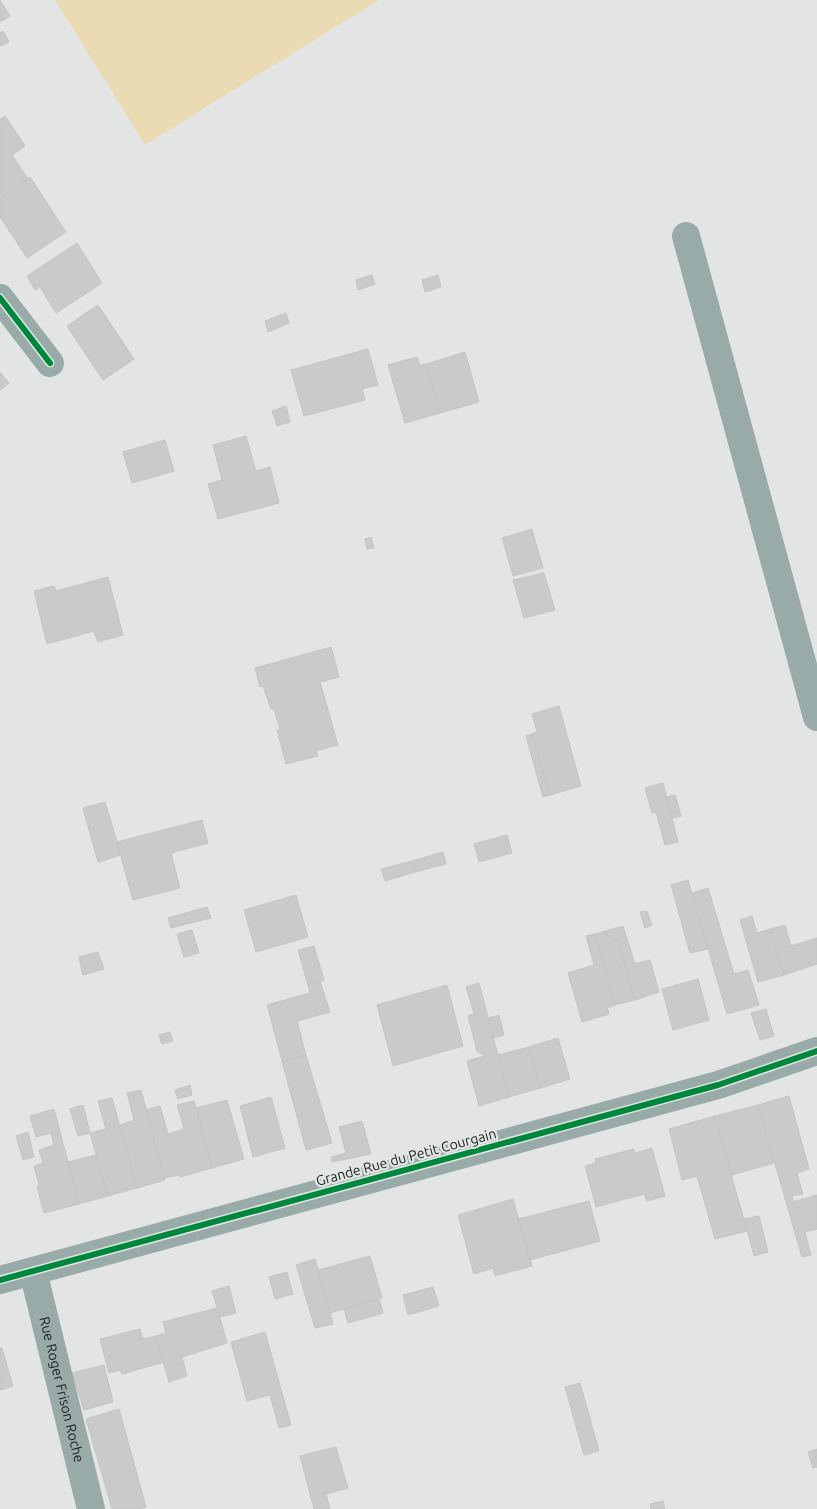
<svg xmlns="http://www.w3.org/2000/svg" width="817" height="1509" font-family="Ubuntu,sans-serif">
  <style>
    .green { fill: #ebdbb5 }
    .building { fill: #c9cbc9; stroke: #c3c4c3 }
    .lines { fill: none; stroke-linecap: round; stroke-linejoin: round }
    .minor { stroke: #99aba8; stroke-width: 28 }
    .cycleway-casing { stroke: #e2e6e3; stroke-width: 9 }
    .cycleway { stroke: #00873e; stroke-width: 6 }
    .labels { text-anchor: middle; stroke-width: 4.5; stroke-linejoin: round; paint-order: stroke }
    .street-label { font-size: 14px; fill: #1d1e1d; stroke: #e2e6e3 }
  </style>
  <rect width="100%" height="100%" fill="#e3e5e4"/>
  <!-- green -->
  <path class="green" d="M 55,0 L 379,0 L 145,145 Z"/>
  <!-- building -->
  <path class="building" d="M 0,0 L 10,16 L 0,22 Z
    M 3,31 L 9,42 L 0,46 L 0,33 Z
    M 5,116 L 25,146 L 12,155 L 28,179 L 0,198 L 0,119 Z
    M 30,177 L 66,232 L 27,258 L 1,218 L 0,218 L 0,198 Z
    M 77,243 L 102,283 L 56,313 L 40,287 L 35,290 L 27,276 Z
    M 372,275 L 375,284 L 358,290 L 356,280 Z
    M 438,275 L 441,287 L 425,292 L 422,280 Z
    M 98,305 L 134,359 L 103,380 L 67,326 Z
    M 286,313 L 289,323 L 268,332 L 265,321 Z
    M 368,349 L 378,385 L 362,389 L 365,400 L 304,416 L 291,370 Z
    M 465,352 L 479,402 L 440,413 L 426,364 Z
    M 417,357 L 420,365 L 426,364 L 440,413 L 405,423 L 388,365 Z
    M 0,372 L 9,383 L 0,390 Z
    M 286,406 L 290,422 L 277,426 L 272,411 Z
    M 246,436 L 256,471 L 270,467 L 279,503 L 218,519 L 208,484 L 222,480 L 213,445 Z
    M 165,440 L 174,471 L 132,483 L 123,452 Z
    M 532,529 L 543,568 L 513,576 L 502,538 Z
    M 371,537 L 374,548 L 367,549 L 365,539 Z
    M 544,573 L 555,610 L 524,618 L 513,580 Z
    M 108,577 L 123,635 L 98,642 L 94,631 L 47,644 L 34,591 L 54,586 L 56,591 Z
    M 331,647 L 339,677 L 320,682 L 338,745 L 316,751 L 318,756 L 286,764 L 277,730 L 280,729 L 274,709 L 271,709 L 263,686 L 260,687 L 255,668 Z
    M 559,706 L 581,786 L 550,795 L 532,734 L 537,732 L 532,714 Z
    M 532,734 L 550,795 L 543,797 L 526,736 Z
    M 663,783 L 678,842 L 665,845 L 656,812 L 652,813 L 645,788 Z
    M 675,795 L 681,816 L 672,818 L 667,797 Z
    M 105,802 L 121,855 L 98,862 L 83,808 Z
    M 202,820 L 208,843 L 171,853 L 180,888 L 133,900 L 117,842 Z
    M 507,835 L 512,853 L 479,862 L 474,844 Z
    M 443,852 L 446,864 L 415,872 L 412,861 Z
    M 412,861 L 415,872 L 385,881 L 381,869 Z
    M 688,880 L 708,949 L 690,953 L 671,885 Z
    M 708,888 L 734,974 L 748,970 L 759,1005 L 727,1014 L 692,893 Z
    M 296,895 L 308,937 L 256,952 L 244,910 Z
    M 207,907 L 211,918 L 171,928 L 168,918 Z
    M 647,911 L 652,925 L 645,928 L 640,912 Z
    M 752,916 L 757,933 L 770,929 L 784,975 L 758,982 L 740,920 Z
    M 785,925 L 791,946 L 817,938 L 817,964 L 784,975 L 770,929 Z
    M 623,926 L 635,964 L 650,960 L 659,992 L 635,1000 L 618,941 L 602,932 Z
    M 192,930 L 199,953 L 184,957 L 177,934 Z
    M 602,932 L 618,941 L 635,1000 L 615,1005 L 595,934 Z
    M 595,934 L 615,1005 L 607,1008 L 609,1014 L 582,1022 L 568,973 L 594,965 L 586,936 Z
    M 314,946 L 324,980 L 308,985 L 298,950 Z
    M 98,952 L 104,969 L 83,975 L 79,957 Z
    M 698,979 L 709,1020 L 673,1030 L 662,989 Z
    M 320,981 L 330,1012 L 297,1021 L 306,1055 L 282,1061 L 267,1005 L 310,993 L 308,985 Z
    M 479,983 L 509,1097 L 479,1106 L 467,1061 L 485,1056 L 477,1051 L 468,1016 L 474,1014 L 466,987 Z
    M 447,985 L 463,1046 L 393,1066 L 377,1005 Z
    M 766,1009 L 774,1036 L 760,1040 L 751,1013 Z
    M 499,1015 L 504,1035 L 493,1038 L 488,1018 Z
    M 170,1032 L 173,1041 L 162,1044 L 159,1035 Z
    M 558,1038 L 570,1079 L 540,1088 L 529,1047 Z
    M 529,1047 L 540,1088 L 509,1097 L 498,1055 Z
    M 306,1055 L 332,1143 L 306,1150 L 282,1061 Z
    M 190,1085 L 192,1095 L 178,1099 L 175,1090 Z
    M 141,1090 L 165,1180 L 137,1188 L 120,1125 L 134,1120 L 127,1093 Z
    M 789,1096 L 809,1169 L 797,1173 L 803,1194 L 792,1196 L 793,1202 L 817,1195 L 817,1229 L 805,1232 L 811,1255 L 802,1257 L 758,1105 Z
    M 271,1097 L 285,1148 L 253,1157 L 240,1106 Z
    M 112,1098 L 137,1188 L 108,1196 L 90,1133 L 106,1129 L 98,1101 Z
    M 227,1100 L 244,1159 L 212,1168 L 196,1108 Z
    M 194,1101 L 212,1168 L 180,1177 L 180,1175 L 164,1178 L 146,1110 L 160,1106 L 168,1134 L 184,1129 L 177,1105 Z
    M 83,1105 L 90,1133 L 78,1136 L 70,1109 Z
    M 758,1105 L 774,1163 L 732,1175 L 715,1116 Z
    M 54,1109 L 79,1204 L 44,1213 L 37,1187 L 39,1185 L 34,1166 L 43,1163 L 39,1150 L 54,1145 L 51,1133 L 36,1137 L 30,1116 Z
    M 715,1116 L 747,1231 L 715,1239 L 697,1176 L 682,1180 L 669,1129 Z
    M 362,1121 L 371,1154 L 332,1162 L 331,1157 L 346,1153 L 339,1127 Z
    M 28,1132 L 34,1157 L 23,1160 L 16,1136 Z
    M 652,1148 L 665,1196 L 647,1201 L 644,1194 L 596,1207 L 585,1166 L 596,1163 L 595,1159 L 634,1149 L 635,1153 Z
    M 96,1155 L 108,1196 L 79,1204 L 68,1162 Z
    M 513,1199 L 532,1266 L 495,1276 L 493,1268 L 474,1274 L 458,1215 Z
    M 589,1201 L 600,1241 L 530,1260 L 518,1219 Z
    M 759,1216 L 768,1252 L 754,1256 L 744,1219 Z
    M 370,1256 L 382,1298 L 330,1313 L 318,1270 Z
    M 315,1259 L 333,1324 L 315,1328 L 296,1265 Z
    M 287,1272 L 293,1294 L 275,1299 L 269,1277 Z
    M 229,1286 L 236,1313 L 220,1317 L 212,1291 Z
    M 433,1287 L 439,1306 L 408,1315 L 403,1295 Z
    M 379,1299 L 383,1313 L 348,1323 L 344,1309 Z
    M 217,1308 L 227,1343 L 182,1357 L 187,1376 L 169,1382 L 156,1336 L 166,1333 L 163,1322 Z
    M 140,1329 L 143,1339 L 156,1336 L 164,1362 L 122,1374 L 120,1370 L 109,1373 L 100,1339 Z
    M 265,1332 L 291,1425 L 279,1428 L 270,1395 L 247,1401 L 231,1342 Z
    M 0,1348 L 2,1348 L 13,1386 L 0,1390 Z
    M 104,1365 L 113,1402 L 84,1410 L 72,1373 Z
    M 580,1383 L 599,1451 L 584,1455 L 565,1387 Z
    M 119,1409 L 146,1507 L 140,1509 L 112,1509 L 86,1419 Z
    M 336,1447 L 348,1488 L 326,1494 L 330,1509 L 314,1509 L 300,1456 Z
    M 817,1449 L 817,1467 L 813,1468 L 808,1452 Z
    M 663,1501 L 665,1509 L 651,1509 L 650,1504 Z"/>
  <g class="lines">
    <!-- minor -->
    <g class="minor">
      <path d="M 686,236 L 817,717"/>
      <path d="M 0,298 L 50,363"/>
      <path id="s1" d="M 33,1271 L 91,1509"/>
      <path d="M 0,1280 L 718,1085 L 817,1051"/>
    </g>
    <!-- cycleway casing -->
    <g class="cycleway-casing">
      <path id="cycleway" d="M 0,298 L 50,363
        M 0,1280 L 718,1085 L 817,1051"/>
    </g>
    <!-- cycleway -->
    <use href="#cycleway" class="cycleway"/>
  </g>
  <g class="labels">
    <!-- street labels -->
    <g class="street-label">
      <text transform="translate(406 1157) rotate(-15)" y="5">Grande Rue du Petit Courgain</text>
      <text dy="5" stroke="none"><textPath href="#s1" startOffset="122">Rue Roger Frison Roche</textPath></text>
    </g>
  </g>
</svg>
